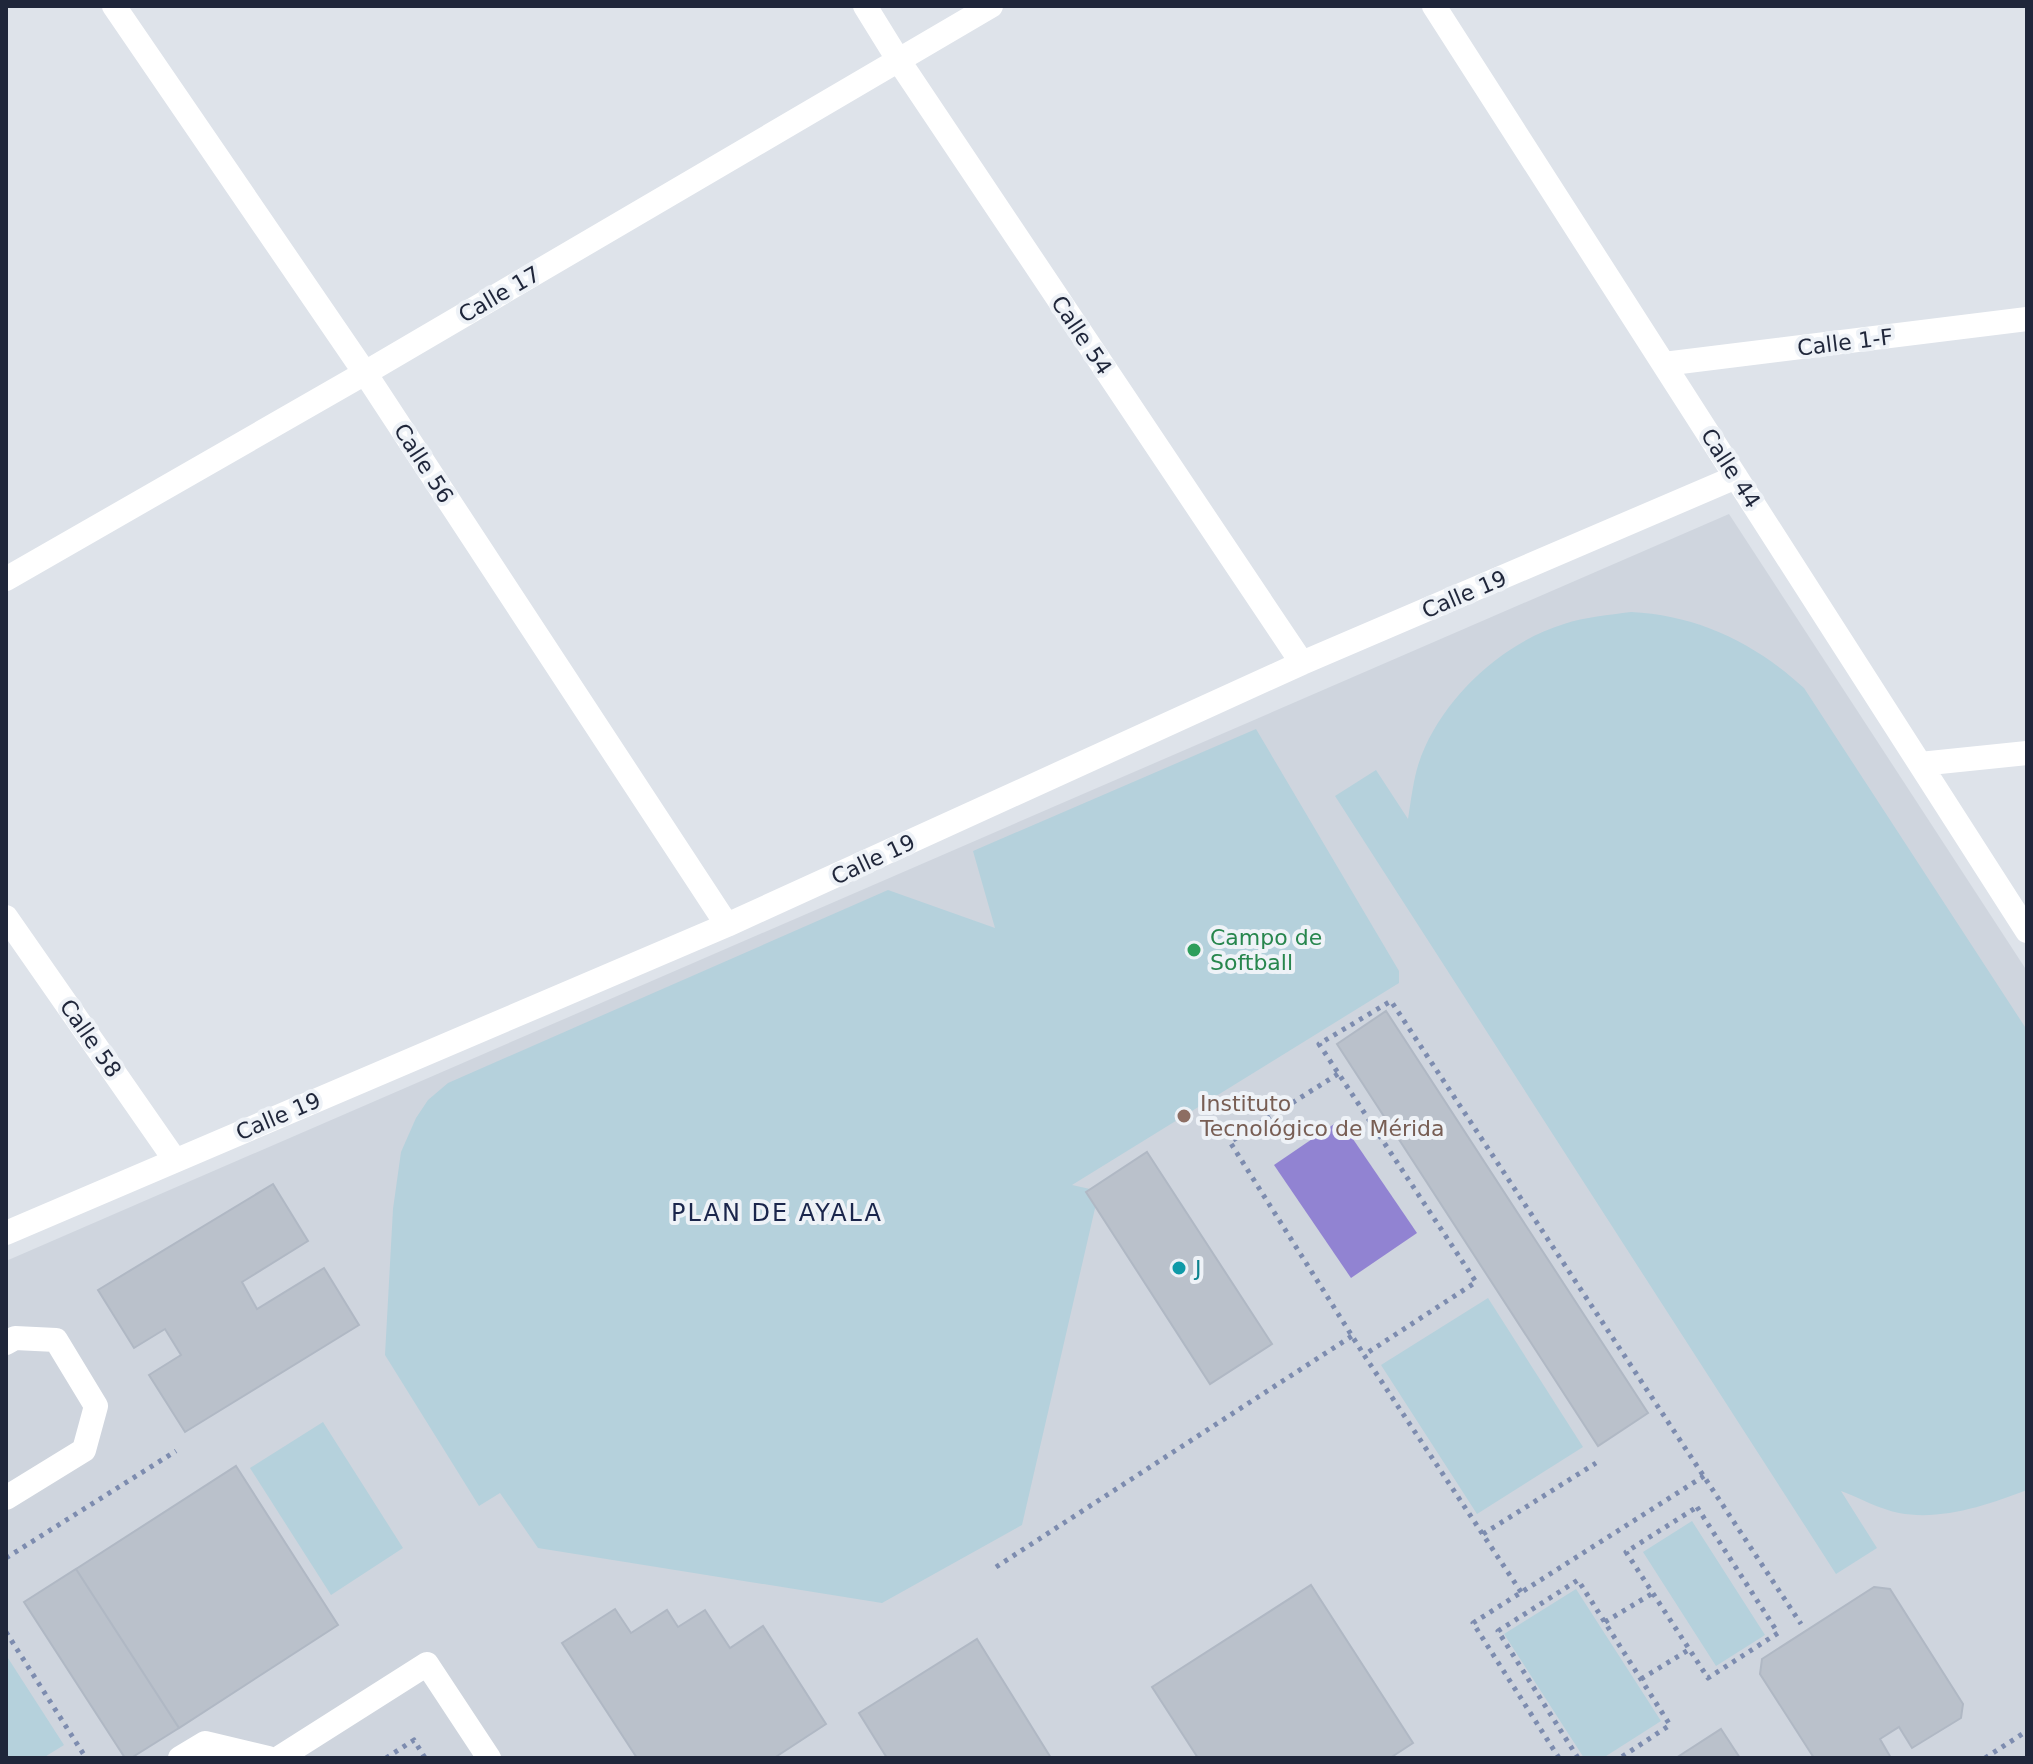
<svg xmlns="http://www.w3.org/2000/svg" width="2033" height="1764" font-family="'DejaVu Sans',sans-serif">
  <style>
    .built { fill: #cfd5de }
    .green { fill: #b5d1dc }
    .water { fill: #9183d2 }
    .building { fill: #bac1cb; stroke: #b0b8c4; stroke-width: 2 }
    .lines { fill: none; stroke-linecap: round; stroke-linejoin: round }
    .path { stroke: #7d8caf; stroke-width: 5; stroke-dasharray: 4 6; stroke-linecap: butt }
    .minor { stroke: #fff; stroke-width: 24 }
    .leisure-dot { fill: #2e9e5b; stroke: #eef2f7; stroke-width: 3 }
    .education-dot { fill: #8d6e63; stroke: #eef2f7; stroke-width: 3 }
    .culture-dot { fill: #0f9aa8; stroke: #eef2f7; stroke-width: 3 }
    .labels { text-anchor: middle; stroke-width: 8; stroke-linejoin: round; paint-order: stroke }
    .street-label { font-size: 22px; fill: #1f263a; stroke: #eef2f7 }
    .leisure-label { font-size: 22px; fill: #27864d; stroke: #eef2f7; text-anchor: start }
    .education-label { font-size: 22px; fill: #785e54; stroke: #eef2f7; text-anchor: start }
    .culture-label { font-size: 22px; fill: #0d838f; stroke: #eef2f7; text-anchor: start }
    .neighbourhood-label { font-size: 24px; letter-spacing: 2px; fill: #1b264c; stroke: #eef2f7 }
  </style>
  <rect width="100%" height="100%" fill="#dee3ea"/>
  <!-- built -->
  <path class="built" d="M 1729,514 L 2027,971 L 2027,1758 L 6,1758 L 6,1261 Z"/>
  <!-- green -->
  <path class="green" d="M 1631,612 C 1697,615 1755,643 1804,688 L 2027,1030 L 2027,1490 C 1988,1505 1941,1521 1899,1513 C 1879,1509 1860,1498 1841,1491 L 1877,1548 L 1836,1574 L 1335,796 L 1376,770 L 1408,819 C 1412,795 1414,770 1425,747 C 1450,692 1505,642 1564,624 C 1585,617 1609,615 1631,612 Z
    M 1256,729 L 1399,971 L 1399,983 L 1072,1185 L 1099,1191 L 1022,1525 L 882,1603 L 538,1548 L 500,1493 L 479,1506 L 385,1355 L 393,1209 L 401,1152 L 416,1118 L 428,1100 L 448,1083 L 888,890 L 995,928 L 973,851 Z
    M 1488,1298 L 1583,1447 L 1477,1514 L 1381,1365 Z
    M 323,1422 L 403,1548 L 331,1595 L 250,1468 Z
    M 1692,1521 L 1765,1635 L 1716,1666 L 1643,1552 Z
    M 1576,1589 L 1661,1721 L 1603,1758 L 1584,1758 L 1504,1634 Z
    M 6,1655 L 64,1745 L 43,1758 L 6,1758 Z"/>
  <!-- water -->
  <path class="water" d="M 1340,1120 L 1417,1233 L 1351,1278 L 1274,1165 Z"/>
  <!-- building -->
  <path class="building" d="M 1386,1011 L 1648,1413 L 1598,1446 L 1337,1044 Z
    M 1147,1152 L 1272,1344 L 1210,1384 L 1086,1192 Z
    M 273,1184 L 308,1241 L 242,1282 L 257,1309 L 324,1268 L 359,1325 L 185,1432 L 149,1375 L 181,1355 L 165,1329 L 134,1348 L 98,1290 Z
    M 236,1466 L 338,1625 L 179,1728 L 76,1569 Z
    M 76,1569 L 179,1728 L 131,1758 L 125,1758 L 24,1602 Z
    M 1311,1585 L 1413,1743 L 1390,1758 L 1198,1758 L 1152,1687 Z
    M 1874,1587 L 1890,1589 L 1963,1704 L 1961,1718 L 1912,1748 L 1899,1727 L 1880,1739 L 1891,1758 L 1814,1758 L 1760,1674 L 1762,1659 Z
    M 615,1609 L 631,1633 L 667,1610 L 678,1627 L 705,1610 L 730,1648 L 763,1626 L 826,1724 L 774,1758 L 637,1758 L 562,1643 Z
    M 977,1639 L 1051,1758 L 887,1758 L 859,1713 Z
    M 1721,1729 L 1740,1758 L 1676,1758 Z"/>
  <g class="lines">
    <!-- path -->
    <path class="path" d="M 1338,1074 L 1230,1142 L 1364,1355
      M 1697,1507 L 1778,1633 L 1708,1678 L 1626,1552 Z
      M 1483,1534 L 1596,1463
      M 6,1558 L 176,1451
      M 996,1567 L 1352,1336
      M 1521,1592 L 1364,1355 L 1476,1282 L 1319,1044 L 1391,1001 L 1801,1624
      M 1605,1622 L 1653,1593
      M 6,1632 L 86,1758
      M 1641,1679 L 1690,1649
      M 386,1758 L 414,1740 L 425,1758
      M 1559,1758 L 1473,1623 L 1704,1476
      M 1578,1758 L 1498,1631 L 1578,1580 L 1670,1725 L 1620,1758
      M 1985,1758 L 2027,1731"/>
    <!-- minor -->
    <path class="minor" d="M 114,6 L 365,373 L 727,925
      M 865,6 L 899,61 L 1302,663
      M 1434,6 L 2027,931
      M 1664,364 L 2027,319
      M 6,579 L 365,373 L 991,6
      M 1920,764 L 2027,753
      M 6,917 L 175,1160
      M 6,1233 L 727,925 L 1302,663 L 1736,477
      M 6,1343 L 15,1338 L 56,1340 L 96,1406 L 84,1450 L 6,1498
      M 180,1758 L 205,1743 L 268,1758
      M 279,1758 L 427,1664 L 489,1758"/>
  </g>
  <!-- markers -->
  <circle class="leisure-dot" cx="1194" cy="950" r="8"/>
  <circle class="education-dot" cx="1184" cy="1116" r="8"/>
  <circle class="culture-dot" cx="1179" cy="1268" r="8"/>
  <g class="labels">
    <!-- street labels -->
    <g class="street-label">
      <text transform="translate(499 294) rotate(-30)" y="8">Calle 17</text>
      <text transform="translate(1082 335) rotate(56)" y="8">Calle 54</text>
      <text transform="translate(1845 342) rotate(-7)" y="8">Calle 1-F</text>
      <text transform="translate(424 463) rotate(57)" y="8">Calle 56</text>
      <text transform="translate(1731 468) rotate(57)" y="8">Calle 44</text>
      <text transform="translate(1464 594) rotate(-23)" y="8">Calle 19</text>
      <text transform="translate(873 859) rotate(-25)" y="8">Calle 19</text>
      <text transform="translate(91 1038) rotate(55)" y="8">Calle 58</text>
      <text transform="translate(278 1116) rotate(-23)" y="8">Calle 19</text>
    </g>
    <!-- leisure labels -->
    <g class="leisure-label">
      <text x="1210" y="945">Campo de<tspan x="1210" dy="25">Softball</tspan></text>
    </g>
    <!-- education labels -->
    <g class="education-label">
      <text x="1200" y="1111">Instituto<tspan x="1200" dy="25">Tecnológico de Mérida</tspan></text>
    </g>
    <!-- culture labels -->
    <g class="culture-label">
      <text x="1195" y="1276">J</text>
    </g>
    <!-- neighbourhood labels -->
    <g class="neighbourhood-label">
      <text x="777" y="1221">PLAN DE AYALA</text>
    </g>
  </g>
  <!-- border -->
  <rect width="2033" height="1764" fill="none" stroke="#1f263a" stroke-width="16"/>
</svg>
